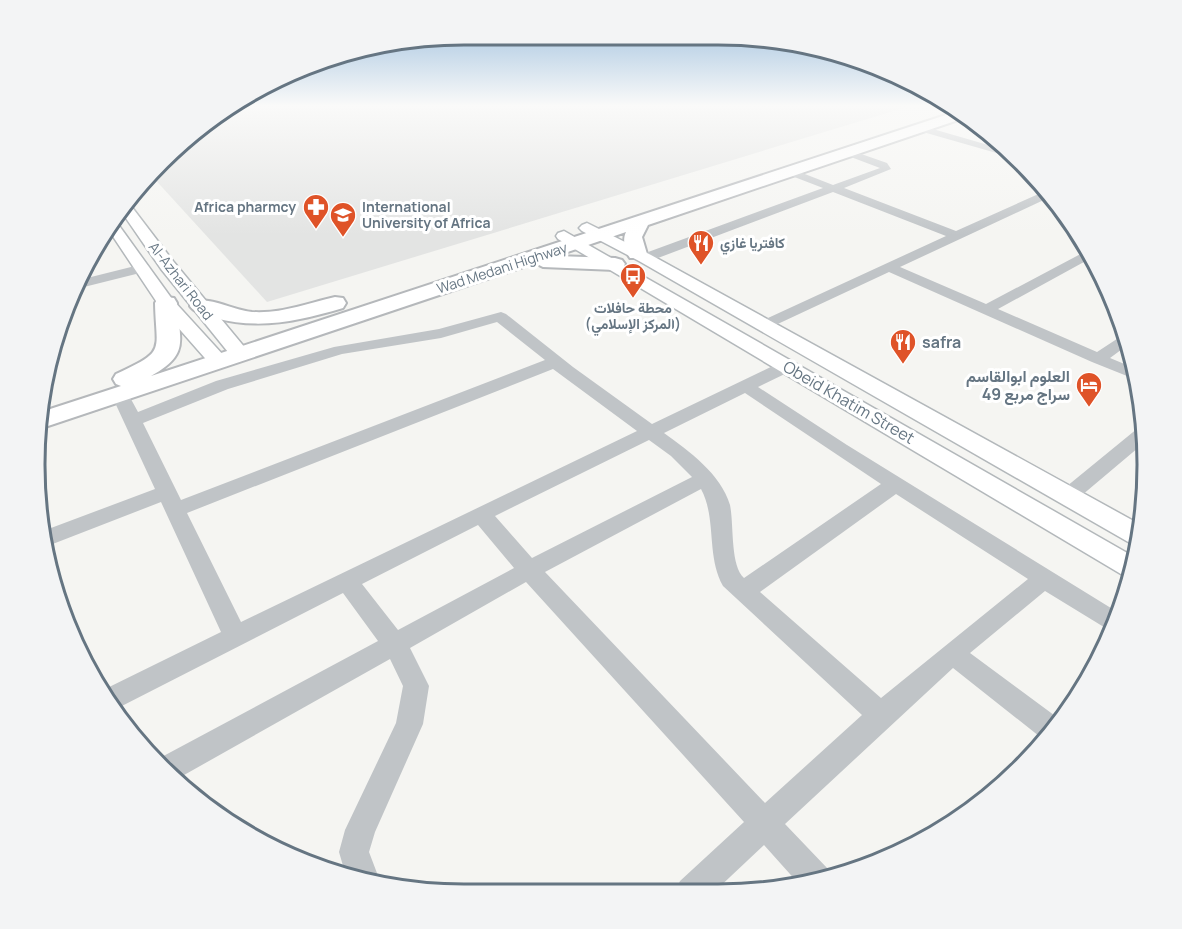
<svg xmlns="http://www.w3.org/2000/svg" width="1182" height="929" font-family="Manrope,Vazirmatn,sans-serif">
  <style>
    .built { fill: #e3e4e3 }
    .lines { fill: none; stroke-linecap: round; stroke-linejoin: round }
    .major-casing { stroke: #b3b8bb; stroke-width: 3 }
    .highway-casing { stroke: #b5b8bb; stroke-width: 4 }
    .minor { fill: #c0c4c7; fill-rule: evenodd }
    .major { fill: #fff; fill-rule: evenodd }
    .highway { fill: #fff; fill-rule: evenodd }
    .labels { text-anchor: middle; stroke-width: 6; stroke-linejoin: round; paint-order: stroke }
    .far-poi-label { font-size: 14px; font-weight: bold; fill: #657582; stroke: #fff; text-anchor: start }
    .far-street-label { font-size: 14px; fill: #657582; stroke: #fff }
    .poi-label { font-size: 16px; font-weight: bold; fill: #657582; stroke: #fff; text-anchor: start }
    .street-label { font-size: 16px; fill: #657582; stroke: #fff }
    .rim { fill: none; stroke: #657582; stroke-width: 3 }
  </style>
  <rect width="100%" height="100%" fill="#f5f5f2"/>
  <!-- built -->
  <path class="built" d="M 233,105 L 913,105 L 267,302 L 150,174 L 160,161 Z"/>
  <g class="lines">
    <!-- major casing -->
    <g class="major-casing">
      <path id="major" d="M 128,202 L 173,261 L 246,349 L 249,353 L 246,357 L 232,357 L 161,269 L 121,211 Z
        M 115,220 L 172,299 L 225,357 L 228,361 L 225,365 L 211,365 L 160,307 L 108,229 Z
        M 587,223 L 651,255 L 1141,525 L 1138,545 L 1130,543 L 639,261 L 582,231 L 579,228 L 582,225 Z
        M 564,231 L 1136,558 L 1131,580 L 558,239 L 556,236 L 558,233 Z"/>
    </g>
    <!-- highway casing -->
    <g class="highway-casing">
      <path id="highway" d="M 958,111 L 967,117 L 648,225 L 642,237 L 647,254 L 644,258 L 630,258 C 625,251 622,240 626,232 L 556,256 L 615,258 L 622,260 L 625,264 L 622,268 L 615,270 L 543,267 L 535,263 L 39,429 L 41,412 L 121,386 L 116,384 L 113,379 L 116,374 C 167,350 156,353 155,303 L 158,298 L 166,297 L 174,298 L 177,303 C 179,340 191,354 151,376 Z
        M 335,297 L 343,298 L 346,303 L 343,308 C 299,321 260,330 215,318 C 206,315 195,313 190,306 L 193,301 C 211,297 233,310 252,312 C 281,314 308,303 335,297 Z"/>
    </g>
    <!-- minor -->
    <path class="minor" d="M 919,125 L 1009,151 L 1014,158 L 916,130 L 914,128 Z
      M 847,149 L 887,163 L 891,169 L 844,188 L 956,231 L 1043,192 L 1048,198 L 900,267 L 986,304 L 1090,249 L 1093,257 L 998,309 L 1097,352 L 1126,333 L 1129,344 L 1110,358 L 1134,368 L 1137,380 L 1092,362 L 889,272 L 767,329 L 757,329 L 754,326 L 757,323 L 946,236 L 833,192 L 650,261 L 640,261 L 638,258 L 640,255 L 823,188 L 784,173 L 784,169 L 792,169 L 833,185 L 880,168 L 843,154 L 843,150 Z
      M 143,264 L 148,265 L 150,268 L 148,271 L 76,289 L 79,280 Z
      M 501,312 L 506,314 L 573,367 L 652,424 L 781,362 L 793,362 L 795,366 L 793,370 L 758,387 L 847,445 L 1119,613 L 1112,632 L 1045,591 L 970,653 L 1062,721 L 1044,740 L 953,668 L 785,824 L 828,869 L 831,877 L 798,883 L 764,845 L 713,893 L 675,892 L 680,881 L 744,822 L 526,582 L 410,648 L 429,686 L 423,724 L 375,832 L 369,852 L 380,881 L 378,885 L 346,876 L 339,852 L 345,830 L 396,723 L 403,686 L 390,659 L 177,779 L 156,760 L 378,641 L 343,593 L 114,710 L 101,691 L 221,632 L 161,502 L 45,547 L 43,531 L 155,489 L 111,394 L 114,390 L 126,390 L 138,412 L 216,381 L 334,347 L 439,329 ZM 497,322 L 545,360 L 181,500 L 143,423 L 228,389 L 342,354 L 441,338 ZM 553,369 L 637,431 L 241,622 L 187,513 ZM 745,393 L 881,484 L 744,578 C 730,566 734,524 730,505 C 721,474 689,451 664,433 ZM 649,440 L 671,456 L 692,477 L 532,558 L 495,516 ZM 701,489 C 717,519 706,556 723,586 L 862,715 L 765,803 L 545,572 ZM 896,494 L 1028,579 L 881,698 L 760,592 ZM 478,525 L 514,568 L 398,630 L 362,584 Z
      M 1144,426 L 1145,442 L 1075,501 L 1068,503 L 1061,501 L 1058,496 L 1061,491 L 1138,428 Z"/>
    <!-- major -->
    <use href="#major" class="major"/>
    <!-- highway -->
    <use href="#highway" class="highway"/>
  </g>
  <!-- sky -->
  <linearGradient id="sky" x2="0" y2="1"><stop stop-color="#95badb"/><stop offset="0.45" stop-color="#fafaf9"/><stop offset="1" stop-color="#fafaf9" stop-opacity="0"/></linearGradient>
  <rect width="1182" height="235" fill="url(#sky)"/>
  <!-- icons -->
  <defs>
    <g id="pharmacy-pin" transform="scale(1.35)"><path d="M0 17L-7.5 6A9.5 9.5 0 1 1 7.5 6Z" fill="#df5328" stroke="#fff"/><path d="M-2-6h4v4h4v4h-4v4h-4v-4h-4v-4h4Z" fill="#fff"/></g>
    <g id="university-pin" transform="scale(1.35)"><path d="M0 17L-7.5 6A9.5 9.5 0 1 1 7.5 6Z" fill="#df5328" stroke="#fff"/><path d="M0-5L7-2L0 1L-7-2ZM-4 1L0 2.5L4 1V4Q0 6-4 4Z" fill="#fff"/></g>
    <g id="restaurant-pin" transform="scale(1.35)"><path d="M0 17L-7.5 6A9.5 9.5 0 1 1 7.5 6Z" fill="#df5328" stroke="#fff"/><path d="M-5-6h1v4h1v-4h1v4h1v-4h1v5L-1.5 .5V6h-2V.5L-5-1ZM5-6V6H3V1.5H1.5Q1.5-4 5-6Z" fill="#fff"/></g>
    <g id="bus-pin" transform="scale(1.35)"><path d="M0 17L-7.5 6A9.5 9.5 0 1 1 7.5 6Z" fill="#df5328" stroke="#fff"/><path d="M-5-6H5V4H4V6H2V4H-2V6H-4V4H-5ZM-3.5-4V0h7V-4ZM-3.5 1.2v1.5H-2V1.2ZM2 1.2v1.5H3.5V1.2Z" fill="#fff"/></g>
    <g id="hotel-pin" transform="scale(1.35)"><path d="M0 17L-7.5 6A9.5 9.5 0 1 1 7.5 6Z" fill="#df5328" stroke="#fff"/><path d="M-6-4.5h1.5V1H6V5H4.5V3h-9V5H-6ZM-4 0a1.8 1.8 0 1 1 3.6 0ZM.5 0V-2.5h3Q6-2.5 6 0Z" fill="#fff"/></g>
  </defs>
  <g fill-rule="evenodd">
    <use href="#pharmacy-pin" x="316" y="207"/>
    <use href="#university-pin" x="343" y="215"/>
    <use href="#restaurant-pin" x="701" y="243"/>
    <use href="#bus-pin" x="633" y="276"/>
    <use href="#restaurant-pin" x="903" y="342"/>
    <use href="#hotel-pin" x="1089" y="385"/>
  </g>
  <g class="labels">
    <!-- far-poi labels -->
    <g class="far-poi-label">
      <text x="296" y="212" text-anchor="end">Africa pharmcy</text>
      <text x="362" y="212">International<tspan x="362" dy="16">University of Africa</tspan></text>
      <text x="720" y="248">كافتريا غازي</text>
      <text x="633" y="313" text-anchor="middle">محطة حافلات<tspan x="633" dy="16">(المركز الإسلامي)</tspan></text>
    </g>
    <!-- far-street labels -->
    <g class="far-street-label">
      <text transform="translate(502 268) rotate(-18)" y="5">Wad Medani Highway</text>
      <text transform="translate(181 281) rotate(52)" y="5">Al-Azhari Road</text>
    </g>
    <!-- poi labels -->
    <g class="poi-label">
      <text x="922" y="348">safra</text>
      <text x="1070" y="382" text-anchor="end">العلوم ابوالقاسم<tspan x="1070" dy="18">سراج مربع 49</tspan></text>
    </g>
    <!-- street labels -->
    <g class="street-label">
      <text transform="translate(849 402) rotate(30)" y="6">Obeid Khatim Street</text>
    </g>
  </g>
  <!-- crop -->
  <path d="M0 0H1182V929H0ZM464 45H718A419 419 0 0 1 1137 464V465A419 419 0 0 1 718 884H464A419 419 0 0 1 45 465V464A419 419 0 0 1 464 45Z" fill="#f3f4f5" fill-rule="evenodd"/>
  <path class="rim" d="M464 45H718A419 419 0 0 1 1137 464V465A419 419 0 0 1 718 884H464A419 419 0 0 1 45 465V464A419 419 0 0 1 464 45Z"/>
</svg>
